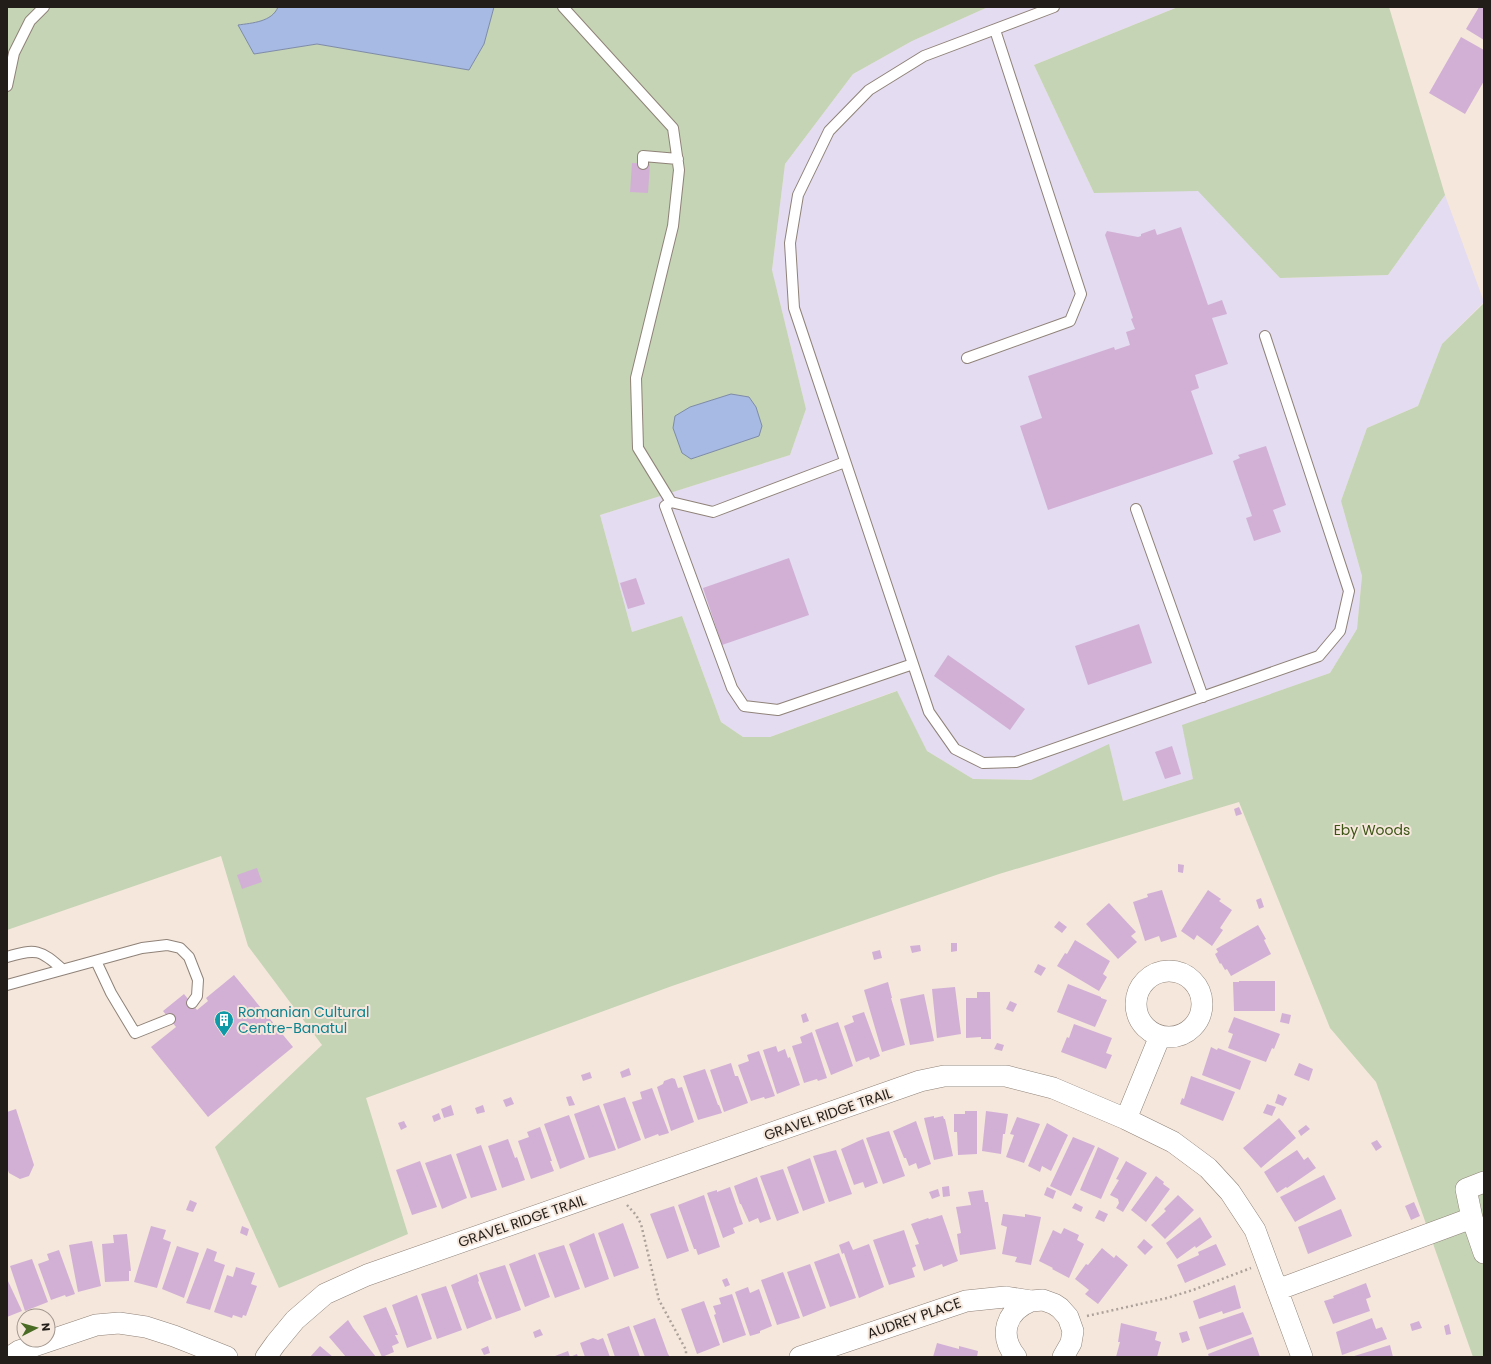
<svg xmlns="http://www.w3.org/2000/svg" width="1491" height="1364" font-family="Poppins,sans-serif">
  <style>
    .industrial { fill: #e4dcf1 }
    .green { fill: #c4d4b4 }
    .water { fill: #a6bae4; stroke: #7e8ba7 }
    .building { fill: #d2b0d6 }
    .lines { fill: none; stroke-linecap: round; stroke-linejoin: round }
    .lane-casing { stroke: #8f8278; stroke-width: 12 }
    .street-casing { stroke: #8f8278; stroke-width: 22 }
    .path { stroke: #aca299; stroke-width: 2.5; stroke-dasharray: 2 3; stroke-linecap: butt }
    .lane { stroke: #fff; stroke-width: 10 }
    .street { stroke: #fff; stroke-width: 21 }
    .labels { text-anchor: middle; stroke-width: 4; stroke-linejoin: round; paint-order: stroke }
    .park-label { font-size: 14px; fill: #3c5515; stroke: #f5e7dc }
    .culture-label { font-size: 14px; fill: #0d838f; stroke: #f5e7dc; text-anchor: start }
    .street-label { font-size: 14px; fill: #221d19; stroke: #f5e7dc }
  </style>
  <rect width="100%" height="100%" fill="#f5e7dc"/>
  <!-- industrial -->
  <path class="industrial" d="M 988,7 L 1178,7 L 1034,65 L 1094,193 L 1198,190 L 1280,278 L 1388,275 L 1445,195 L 1484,302 L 1442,344 L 1418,406 L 1367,428 L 1341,501 L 1362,576 L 1357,629 L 1330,673 L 1183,725 L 1193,779 L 1123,801 L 1109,745 L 1031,780 L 973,779 L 927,751 L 896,691 L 770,737 L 743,737 L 721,722 L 682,616 L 632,632 L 600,515 L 790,455 L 806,409 L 772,270 L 785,164 L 853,74 L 912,41 Z"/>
  <!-- green -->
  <path class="green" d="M 7,7 L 278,7 L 276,14 L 259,23 L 254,54 L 317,44 L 469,70 L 484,44 L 494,7 L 988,7 L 912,41 L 853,74 L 785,164 L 772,270 L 806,409 L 790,455 L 600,515 L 632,632 L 682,616 L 721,722 L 743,737 L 770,737 L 897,691 L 927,751 L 973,779 L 1031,780 L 1109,744 L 1123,801 L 1193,779 L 1182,725 L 1330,673 L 1357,629 L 1362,576 L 1341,501 L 1367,428 L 1418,406 L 1442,344 L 1484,303 L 1484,1357 L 1473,1357 L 1376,1082 L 1330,1028 L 1239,802 L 999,874 L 672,986 L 366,1098 L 408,1234 L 279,1288 L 215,1147 L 322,1045 L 248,946 L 221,856 L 7,930 Z
    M 1178,7 L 1389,7 L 1445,195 L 1388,275 L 1280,278 L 1198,191 L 1094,193 L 1034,65 Z"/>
  <!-- water -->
  <path class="water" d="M 278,7 L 494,7 L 484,44 L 469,70 L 317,44 L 254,54 L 238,25 C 252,23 272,22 278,7 Z
    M 731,394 L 749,397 L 756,407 L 762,426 L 759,436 L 691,459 L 682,453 L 673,428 L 675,416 L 690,407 Z"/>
  <!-- building -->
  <path class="building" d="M 1479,7 L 1484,7 L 1484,40 L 1466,29 Z
    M 1461,37 L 1484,50 L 1484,81 L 1465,114 L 1429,93 Z
    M 632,163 L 650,164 L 648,193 L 630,192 Z
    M 1181,227 L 1208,305 L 1222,300 L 1227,314 L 1212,318 L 1228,364 L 1195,375 L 1199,388 L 1191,391 L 1213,454 L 1048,510 L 1020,426 L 1042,418 L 1028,376 L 1114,347 L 1115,350 L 1130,345 L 1126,332 L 1135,329 L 1131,319 L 1133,318 L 1105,235 L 1107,231 L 1138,237 L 1141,236 L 1141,234 L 1155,229 L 1157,235 Z
    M 1266,446 L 1286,505 L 1273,510 L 1281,532 L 1254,541 L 1246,518 L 1252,516 L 1233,461 L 1240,458 L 1238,455 Z
    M 789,558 L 809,615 L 722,645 L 703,588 Z
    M 636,578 L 645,604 L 628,609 L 620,583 Z
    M 1139,624 L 1152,663 L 1088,685 L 1075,646 Z
    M 948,655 L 1025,709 L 1010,730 L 934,676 Z
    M 1172,746 L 1181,774 L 1165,779 L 1155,752 Z
    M 1239,807 L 1242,814 L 1236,816 L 1234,809 Z
    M 1178,864 L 1184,865 L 1183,873 L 1178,872 Z
    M 257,868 L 262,882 L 242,889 L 237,875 Z
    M 1162,890 L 1177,937 L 1161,942 L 1159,936 L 1145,941 L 1133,902 L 1148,897 L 1147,894 Z
    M 1208,890 L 1221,899 L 1219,901 L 1232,910 L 1220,928 L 1223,930 L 1212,946 L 1197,935 L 1194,940 L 1181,931 Z
    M 1261,898 L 1264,907 L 1259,909 L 1256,900 Z
    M 1109,903 L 1136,932 L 1131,936 L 1137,942 L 1118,959 L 1086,924 Z
    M 1059,921 L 1067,927 L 1062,933 L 1054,927 Z
    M 1258,925 L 1266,939 L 1264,940 L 1271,954 L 1231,976 L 1227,969 L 1225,970 L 1221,963 L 1220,964 L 1215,954 L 1218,952 L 1216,949 Z
    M 1075,940 L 1110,961 L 1103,974 L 1107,977 L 1099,991 L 1057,966 L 1065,953 L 1067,954 Z
    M 951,943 L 957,943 L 957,951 L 951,952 Z
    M 920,945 L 921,951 L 912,953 L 910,946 Z
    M 880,950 L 882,958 L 874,960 L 872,952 Z
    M 1038,964 L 1046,968 L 1041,976 L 1034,972 Z
    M 234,975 L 293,1047 L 208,1117 L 151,1047 L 176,1027 L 163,1011 L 184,994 L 197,1010 L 208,1001 L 206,998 Z
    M 1239,981 L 1275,981 L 1275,1011 L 1234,1011 L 1233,982 L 1239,982 Z
    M 888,982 L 892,998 L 891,998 L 905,1045 L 882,1052 L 864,990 Z
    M 1068,984 L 1101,997 L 1101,998 L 1107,1000 L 1095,1027 L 1057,1012 Z
    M 955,987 L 961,1034 L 937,1038 L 932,989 Z
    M 977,992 L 990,992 L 991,1039 L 981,1039 L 981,1037 L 966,1038 L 966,998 L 977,998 Z
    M 924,994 L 934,1041 L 910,1045 L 900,999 Z
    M 1010,1001 L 1017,1004 L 1013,1012 L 1006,1009 Z
    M 864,1012 L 880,1056 L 870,1060 L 869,1057 L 856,1062 L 844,1026 L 854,1022 L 852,1016 Z
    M 806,1013 L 809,1021 L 803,1023 L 801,1015 Z
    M 1282,1013 L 1291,1015 L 1289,1024 L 1280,1022 Z
    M 1234,1017 L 1280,1034 L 1274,1049 L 1272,1048 L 1266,1062 L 1228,1048 L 1233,1034 L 1228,1032 Z
    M 838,1022 L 853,1066 L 831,1075 L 815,1030 Z
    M 1074,1024 L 1112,1038 L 1106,1053 L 1112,1055 L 1106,1069 L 1061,1052 L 1067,1037 L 1069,1038 Z
    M 812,1032 L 827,1078 L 818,1081 L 817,1079 L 804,1083 L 792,1046 L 802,1043 L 800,1037 Z
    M 997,1043 L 1004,1045 L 1002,1051 L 994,1049 Z
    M 776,1046 L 778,1052 L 785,1049 L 788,1058 L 790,1057 L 800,1085 L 777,1094 L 763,1050 Z
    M 1211,1047 L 1217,1050 L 1218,1048 L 1251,1061 L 1240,1090 L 1202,1075 Z
    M 759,1051 L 775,1096 L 765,1099 L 764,1097 L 751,1101 L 738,1065 L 749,1061 L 747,1055 Z
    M 731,1063 L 735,1076 L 738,1076 L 748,1103 L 724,1112 L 710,1070 Z
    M 1299,1063 L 1313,1069 L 1309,1081 L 1294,1075 Z
    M 629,1068 L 631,1075 L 622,1078 L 620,1072 Z
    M 705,1069 L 718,1105 L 719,1105 L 722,1113 L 698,1120 L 683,1076 Z
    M 590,1072 L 592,1078 L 583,1081 L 581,1075 Z
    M 1191,1076 L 1235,1092 L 1223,1121 L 1180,1104 L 1182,1098 L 1184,1099 Z
    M 672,1078 L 675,1079 L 678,1088 L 682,1087 L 694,1122 L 671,1131 L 657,1087 L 663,1084 L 664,1081 Z
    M 652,1088 L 669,1133 L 659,1136 L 658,1134 L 645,1139 L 632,1102 L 642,1099 L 640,1092 Z
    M 1278,1094 L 1287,1098 L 1283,1106 L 1275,1103 Z
    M 571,1096 L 575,1105 L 569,1106 L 566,1097 Z
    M 511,1097 L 514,1104 L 506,1107 L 503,1100 Z
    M 625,1097 L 641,1140 L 618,1149 L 603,1104 Z
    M 1267,1104 L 1276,1107 L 1272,1116 L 1263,1113 Z
    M 451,1105 L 454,1115 L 444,1118 L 441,1109 Z
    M 483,1105 L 485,1112 L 477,1114 L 475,1108 Z
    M 599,1105 L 616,1150 L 589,1158 L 574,1114 Z
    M 16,1109 L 34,1165 L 29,1176 L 20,1179 L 9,1173 L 7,1168 L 7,1112 Z
    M 965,1111 L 977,1111 L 977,1154 L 958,1155 L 957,1132 L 954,1132 L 954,1114 L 965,1114 Z
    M 986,1111 L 1008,1114 L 1005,1134 L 1003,1134 L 1001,1154 L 982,1151 Z
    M 439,1113 L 441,1119 L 434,1122 L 432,1116 Z
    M 569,1115 L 585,1159 L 560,1169 L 544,1124 Z
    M 934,1116 L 934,1118 L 943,1116 L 944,1119 L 945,1119 L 953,1156 L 934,1160 L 924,1118 Z
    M 1017,1117 L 1040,1124 L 1024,1163 L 1006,1157 L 1014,1135 L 1010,1134 Z
    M 1279,1118 L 1296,1138 L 1261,1168 L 1243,1148 Z
    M 404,1121 L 407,1127 L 401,1130 L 398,1123 Z
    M 916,1121 L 931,1164 L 918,1169 L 916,1163 L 909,1166 L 906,1158 L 904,1158 L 893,1131 Z
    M 1047,1123 L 1068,1135 L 1051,1171 L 1042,1166 L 1040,1172 L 1028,1166 Z
    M 1306,1125 L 1310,1129 L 1301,1136 L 1298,1131 Z
    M 540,1127 L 552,1161 L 550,1161 L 554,1171 L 531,1179 L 518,1141 L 529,1137 L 527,1132 Z
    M 889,1131 L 905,1176 L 883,1184 L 866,1138 Z
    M 1073,1137 L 1095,1146 L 1071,1196 L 1050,1186 Z
    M 508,1139 L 515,1158 L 517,1157 L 525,1180 L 502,1188 L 488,1146 Z
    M 863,1139 L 878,1183 L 865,1188 L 863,1182 L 854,1185 L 841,1149 Z
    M 1377,1140 L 1382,1147 L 1376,1151 L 1371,1143 Z
    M 481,1145 L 497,1190 L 471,1198 L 456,1154 Z
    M 1098,1147 L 1119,1158 L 1101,1199 L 1080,1190 Z
    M 836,1150 L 852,1194 L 829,1202 L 813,1156 Z
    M 1297,1150 L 1304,1160 L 1308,1157 L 1316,1168 L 1287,1188 L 1286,1187 L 1277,1193 L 1264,1172 Z
    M 451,1154 L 467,1198 L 442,1209 L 425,1163 Z
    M 810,1158 L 825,1203 L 803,1211 L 787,1167 Z
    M 420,1161 L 437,1207 L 412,1215 L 396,1170 Z
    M 1126,1161 L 1147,1173 L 1123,1212 L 1116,1208 L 1119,1203 L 1118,1199 L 1110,1195 L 1119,1180 L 1116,1179 Z
    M 783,1169 L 799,1213 L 777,1221 L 760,1176 Z
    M 1324,1175 L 1336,1199 L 1295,1222 L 1280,1197 Z
    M 1156,1176 L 1164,1182 L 1163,1184 L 1170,1189 L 1146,1222 L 1131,1210 Z
    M 757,1177 L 771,1219 L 760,1223 L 758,1218 L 749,1222 L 741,1204 L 740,1204 L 734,1186 Z
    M 949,1186 L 950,1196 L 943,1197 L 942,1187 Z
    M 730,1187 L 743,1224 L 733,1228 L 735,1233 L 723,1238 L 707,1193 L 717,1190 L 717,1192 Z
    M 1047,1187 L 1056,1191 L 1053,1199 L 1044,1195 Z
    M 938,1189 L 940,1196 L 932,1199 L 929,1192 Z
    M 983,1190 L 985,1202 L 988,1202 L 996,1249 L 960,1255 L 957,1234 L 961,1233 L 956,1207 L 971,1205 L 968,1192 Z
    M 704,1195 L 720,1247 L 698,1255 L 696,1249 L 694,1249 L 678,1205 Z
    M 1178,1195 L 1194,1210 L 1165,1239 L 1151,1225 L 1166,1211 L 1164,1209 Z
    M 190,1200 L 197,1203 L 193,1212 L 186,1210 Z
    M 1414,1202 L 1420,1216 L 1411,1220 L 1405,1206 Z
    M 1075,1203 L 1083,1207 L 1081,1212 L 1072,1208 Z
    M 674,1206 L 689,1251 L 667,1259 L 650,1214 Z
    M 1341,1209 L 1352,1236 L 1308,1254 L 1298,1227 Z
    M 1099,1210 L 1108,1214 L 1104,1222 L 1095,1218 Z
    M 1003,1214 L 1025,1217 L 1025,1214 L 1041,1217 L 1031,1265 L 1015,1262 L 1017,1257 L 1002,1254 L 1007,1227 L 1001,1225 Z
    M 942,1215 L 958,1261 L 943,1267 L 942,1264 L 924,1271 L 915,1245 L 919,1244 L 911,1224 L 928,1218 L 929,1219 Z
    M 1200,1217 L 1212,1237 L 1196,1248 L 1195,1246 L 1177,1259 L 1166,1243 Z
    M 623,1223 L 639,1268 L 614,1277 L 598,1233 Z
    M 151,1226 L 166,1230 L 163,1239 L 171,1242 L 157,1288 L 134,1282 Z
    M 242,1226 L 249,1229 L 247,1236 L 240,1233 Z
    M 1064,1228 L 1079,1235 L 1077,1240 L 1084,1244 L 1069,1278 L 1052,1269 L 1053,1268 L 1039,1261 L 1053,1230 L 1061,1234 Z
    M 904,1230 L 916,1266 L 912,1268 L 915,1277 L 889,1285 L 873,1240 Z
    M 594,1233 L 609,1279 L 585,1288 L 569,1244 Z
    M 127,1234 L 131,1271 L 129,1271 L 129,1281 L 105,1282 L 102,1244 L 114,1243 L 113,1235 Z
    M 1144,1239 L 1153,1247 L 1145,1255 L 1137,1247 Z
    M 92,1241 L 101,1286 L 78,1292 L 69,1245 Z
    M 849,1241 L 853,1250 L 869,1244 L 884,1287 L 859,1298 L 844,1253 L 842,1254 L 839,1245 Z
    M 1216,1244 L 1226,1265 L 1185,1283 L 1177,1265 L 1199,1255 L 1198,1252 Z
    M 564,1245 L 580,1289 L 555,1298 L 538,1253 Z
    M 177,1246 L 199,1253 L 184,1298 L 162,1289 Z
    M 207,1248 L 217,1252 L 214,1261 L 225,1265 L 210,1310 L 186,1303 Z
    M 1102,1248 L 1114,1258 L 1116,1255 L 1128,1265 L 1098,1304 L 1085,1294 L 1089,1290 L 1075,1279 L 1086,1264 L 1088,1265 Z
    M 59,1250 L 75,1294 L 66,1297 L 65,1295 L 51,1300 L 38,1264 L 49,1260 L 47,1254 Z
    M 839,1253 L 856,1298 L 830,1307 L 814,1262 Z
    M 535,1254 L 550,1297 L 525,1307 L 509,1264 Z
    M 32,1259 L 48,1302 L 25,1311 L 10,1266 Z
    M 810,1264 L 826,1308 L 803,1317 L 787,1272 Z
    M 505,1265 L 521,1310 L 496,1319 L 479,1273 Z
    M 236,1267 L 255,1273 L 251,1284 L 257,1286 L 246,1316 L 243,1315 L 242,1318 L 233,1315 L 232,1318 L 214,1312 L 227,1275 L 233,1277 Z
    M 783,1272 L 800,1318 L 777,1325 L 761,1280 Z
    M 477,1274 L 479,1281 L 478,1282 L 492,1319 L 467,1329 L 451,1285 Z
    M 727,1278 L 730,1285 L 725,1287 L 722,1280 Z
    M 7,1279 L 22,1311 L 7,1317 Z
    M 1366,1283 L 1371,1297 L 1366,1299 L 1370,1311 L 1333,1324 L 1324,1301 L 1334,1298 L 1333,1296 Z
    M 1235,1285 L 1241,1308 L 1223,1314 L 1222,1311 L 1199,1319 L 1193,1301 Z
    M 446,1286 L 462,1330 L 437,1339 L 421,1294 Z
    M 748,1287 L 750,1293 L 759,1289 L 772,1326 L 760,1331 L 760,1333 L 750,1336 L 735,1292 Z
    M 732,1294 L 746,1335 L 723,1343 L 714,1315 L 716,1314 L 713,1306 L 721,1304 L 719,1298 Z
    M 417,1295 L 432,1339 L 407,1348 L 392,1305 Z
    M 704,1301 L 720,1345 L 697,1354 L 681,1309 Z
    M 386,1307 L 398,1335 L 395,1335 L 399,1343 L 392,1346 L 394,1352 L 382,1357 L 363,1316 Z
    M 1243,1312 L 1252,1334 L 1207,1350 L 1199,1327 Z
    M 655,1318 L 668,1354 L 670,1357 L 645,1357 L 633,1326 Z
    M 1372,1318 L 1376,1329 L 1382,1327 L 1387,1339 L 1342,1355 L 1336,1332 Z
    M 348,1320 L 353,1328 L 376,1357 L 346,1357 L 329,1337 Z
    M 1419,1321 L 1422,1328 L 1412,1331 L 1410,1324 Z
    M 1121,1323 L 1157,1332 L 1155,1340 L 1161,1342 L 1157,1357 L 1116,1357 L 1120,1342 L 1118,1342 Z
    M 1449,1324 L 1451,1334 L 1446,1335 L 1444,1326 Z
    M 629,1326 L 640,1357 L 615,1357 L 607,1334 Z
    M 540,1329 L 543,1335 L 535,1338 L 533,1332 Z
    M 1187,1331 L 1190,1340 L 1182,1343 L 1179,1333 Z
    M 1253,1337 L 1260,1357 L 1209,1357 L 1208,1354 Z
    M 593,1338 L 598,1340 L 603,1338 L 610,1357 L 585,1357 L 580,1343 Z
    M 937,1343 L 959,1349 L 959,1346 L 978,1351 L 977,1357 L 933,1357 Z
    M 1390,1345 L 1393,1357 L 1351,1357 Z
    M 320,1346 L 333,1357 L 310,1357 Z
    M 488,1346 L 490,1353 L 484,1355 L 481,1349 Z
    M 568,1351 L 570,1357 L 577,1354 L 578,1357 L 555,1357 L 555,1356 Z"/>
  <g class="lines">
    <!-- lane casing -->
    <g class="lane-casing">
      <path id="lane" d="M 563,7 L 673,128 L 679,170 L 673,226 L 636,378 L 638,448 L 671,502 L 713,512 L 845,462
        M 1054,7 L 924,56 L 869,90 L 829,131 L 798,195 L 790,243 L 794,308 L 929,712 L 955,749 L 983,763 L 1016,762 L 1319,656 L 1340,631 L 1349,591 L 1265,336
        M 7,86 L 14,53 L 30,21 L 44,7
        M 643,164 L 643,156 L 678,159
        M 967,358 L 1070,321 L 1081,294 L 995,30
        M 671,502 L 665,506 L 732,688 L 744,706 L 778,710 L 913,664
        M 1136,509 L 1203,697
        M 7,957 C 36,948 41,950 62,969
        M 96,961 L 111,993 L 135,1033 L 170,1019
        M 7,985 L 142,948 L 167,945 L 180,948 L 189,957 L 198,980 L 197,996 L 192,1003"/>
    </g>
    <!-- street casing -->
    <g class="street-casing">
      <path id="street" d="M1136 1004a33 33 0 1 1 66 0a33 33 0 1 1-66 0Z
        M 1126,1119 L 1160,1036
        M 1472,1218 L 1466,1189 L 1484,1182
        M 1277,1290 L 1472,1218 L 1484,1253
        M 10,1357 L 19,1351 L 96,1325 L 119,1323 L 146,1327 L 174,1336 L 227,1357
        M 266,1357 L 276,1343 L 295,1320 L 325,1294 L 367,1275 L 920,1081 L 944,1076 L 1006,1076 L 1053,1088 L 1126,1119 L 1173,1142 L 1208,1168 L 1230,1192 L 1255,1230 L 1302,1357
        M 800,1357 L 966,1301 L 1005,1297 L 1031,1301 L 1043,1300 L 1054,1304 L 1060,1308 L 1068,1317 L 1073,1331 L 1071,1343 L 1063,1357
        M 1016,1357 C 998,1335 1006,1311 1031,1301"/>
    </g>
    <!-- path -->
    <path class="path" d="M 627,1205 L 636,1215 L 641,1224 L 659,1300 L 686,1350 L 686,1357
      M 1087,1316 L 1167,1298 L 1193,1290 L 1251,1268"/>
    <!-- lane -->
    <use href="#lane" class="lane"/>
    <!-- street -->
    <use href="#street" class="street"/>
  </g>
  <!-- icons -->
  <defs>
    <g id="building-pin" transform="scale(1)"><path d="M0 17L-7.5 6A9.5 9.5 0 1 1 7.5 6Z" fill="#0f9aa8" stroke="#f5e7dc"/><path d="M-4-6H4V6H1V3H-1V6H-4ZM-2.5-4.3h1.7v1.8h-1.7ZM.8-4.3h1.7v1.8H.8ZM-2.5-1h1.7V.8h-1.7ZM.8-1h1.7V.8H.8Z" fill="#fff"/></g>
  </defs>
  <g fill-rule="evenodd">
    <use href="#building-pin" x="224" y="1020"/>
  </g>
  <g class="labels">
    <!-- park labels -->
    <g class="park-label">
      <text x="1372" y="835">Eby Woods</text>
    </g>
    <!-- culture labels -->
    <g class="culture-label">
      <text x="238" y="1017">Romanian Cultural<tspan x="238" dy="16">Centre-Banatul</tspan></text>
    </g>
    <!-- street labels -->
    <g class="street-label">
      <text transform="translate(828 1114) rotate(-19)" y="5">GRAVEL RIDGE TRAIL</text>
      <text transform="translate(522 1221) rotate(-19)" y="5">GRAVEL RIDGE TRAIL</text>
      <text transform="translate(914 1318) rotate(-19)" y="5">AUDREY PLACE</text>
    </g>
  </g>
  <!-- border -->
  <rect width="1491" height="1364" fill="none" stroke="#221d19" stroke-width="16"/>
  <!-- north arrow -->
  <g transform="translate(36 1328) rotate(84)"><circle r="19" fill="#f5e7dc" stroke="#a1968e"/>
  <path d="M0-3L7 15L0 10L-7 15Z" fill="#496b23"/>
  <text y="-6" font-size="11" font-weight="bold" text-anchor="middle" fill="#221d19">N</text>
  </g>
</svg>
